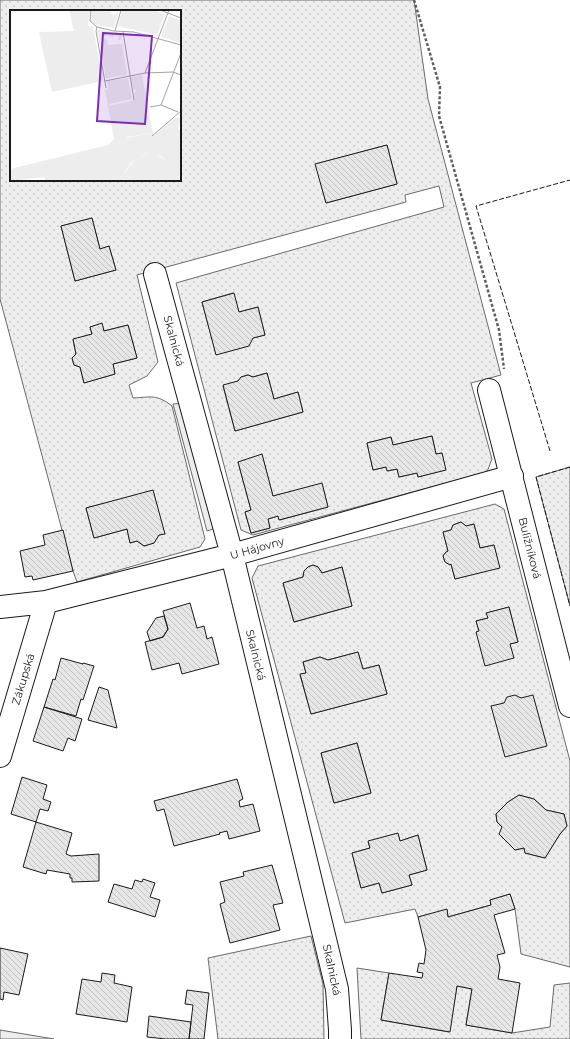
<svg xmlns="http://www.w3.org/2000/svg" width="570" height="1039" font-family="Montserrat,sans-serif">
  <style>
    .grass { fill: url(#grass-dots); stroke: #6a6a6a; fill-rule: evenodd }
    .pitch { fill: #ededed; stroke: #6a6a6a }
    .building { fill: url(#building-back-hatch); stroke: #1a1a1a }
    .lines { fill: none; stroke-linecap: round; stroke-linejoin: round }
    .minor-casing { stroke: #1a1a1a; stroke-width: 24 }
    .path { stroke: #5f5f5f; stroke-width: 2.5; stroke-dasharray: 3 2; stroke-linecap: butt }
    .minor { stroke: #fff; stroke-width: 22 }
    .fence { stroke: #1a1a1a; stroke-width: 1; stroke-dasharray: 5 2; stroke-linecap: butt }
    .labels { text-anchor: middle; stroke-width: 3; stroke-linejoin: round; paint-order: stroke }
    .street-label { font-size: 11px; fill: #1a1a1a; stroke: #fff }
    .inset-road { fill: none; stroke: #a3a3a3; stroke-width: 1 }
    .view { fill: #7b2cbf; fill-opacity: 0.15; stroke: #7b2cbf; stroke-width: 2 }
    .inset-edge { fill: none; stroke: #1a1a1a; stroke-width: 2 }
  </style>
  <defs>
    <pattern id="grass-dots" width="8" height="8" patternUnits="userSpaceOnUse"><rect width="8" height="8" fill="#ededed"/><path d="M2 2h.1M6 6h.1" fill="none" stroke="#cbcbcb" stroke-width="1.8" stroke-linecap="round"/></pattern>
    <pattern id="building-back-hatch" width="6" height="6" patternUnits="userSpaceOnUse"><rect width="6" height="6" fill="#e6e6e6"/><path d="M-1 5l2 2M0 0l6 6M5-1l2 2" fill="none" stroke="#c5c5c5"/></pattern>
  </defs>
  <rect width="100%" height="100%" fill="#fff"/>
  <!-- grass -->
  <path class="grass" d="M 0,0 L 414,0 L 428,99 L 501,375 L 471,383 L 492,459 L 487,472 L 253,535 L 241,530 L 176,283 L 444,207 L 439,186 L 405,195 L 406,202 L 137,275 L 158,362 L 147,376 L 129,385 L 133,398 C 152,397 156,394 172,406 L 205,539 L 200,547 L 77,582 L 73,571 L 0,299 ZM 11,11 L 180,11 L 180,180 L 11,180 ZM 387,145 L 397,184 L 326,203 L 316,164 ZM 92,218 L 100,249 L 109,246 L 116,270 L 75,281 L 61,226 ZM 233,293 L 239,312 L 258,307 L 265,335 L 253,338 L 248,346 L 216,354 L 202,302 ZM 102,324 L 104,331 L 128,325 L 137,358 L 113,364 L 115,374 L 84,383 L 80,367 L 74,365 L 72,358 L 76,354 L 73,340 L 92,334 L 90,327 ZM 267,373 L 274,399 L 298,392 L 303,412 L 235,431 L 223,386 L 238,381 L 241,377 L 248,375 L 253,377 ZM 432,436 L 436,454 L 442,453 L 445,470 L 418,477 L 417,473 L 399,477 L 397,469 L 388,471 L 386,467 L 373,470 L 367,443 L 391,437 L 393,445 ZM 262,455 L 273,496 L 322,484 L 328,507 L 280,520 L 278,516 L 268,519 L 270,528 L 251,533 L 245,512 L 251,510 L 238,462 ZM 153,491 L 164,534 L 159,535 L 154,543 L 144,546 L 137,541 L 130,543 L 127,529 L 94,538 L 86,508 Z
    M 570,467 L 570,606 L 536,477 Z
    M 495,504 L 504,509 L 570,761 L 570,967 L 521,954 L 515,909 L 510,894 L 490,900 L 491,905 L 448,917 L 447,910 L 418,917 L 415,909 L 345,923 L 252,578 L 258,566 ZM 461,522 L 466,526 L 474,524 L 480,548 L 494,545 L 499,567 L 455,579 L 451,564 L 450,565 L 445,562 L 443,556 L 446,552 L 448,551 L 443,532 L 451,530 L 453,525 ZM 313,565 L 318,567 L 322,573 L 342,567 L 352,606 L 294,622 L 283,583 L 303,577 C 304,570 306,567 313,565 ZM 509,607 L 518,642 L 510,644 L 479,631 L 476,621 L 488,618 L 487,613 ZM 358,652 L 363,669 L 379,665 L 387,694 L 311,714 L 300,675 L 306,673 L 303,662 L 320,657 L 328,660 ZM 357,743 L 371,793 L 334,803 L 321,753 ZM 519,795 L 534,799 L 546,810 L 564,814 L 567,826 L 560,834 L 545,858 L 525,853 L 524,848 L 515,850 L 502,827 L 497,822 L 496,814 L 508,802 ZM 398,834 L 400,841 L 418,835 L 427,870 L 409,875 L 412,885 L 382,893 L 379,883 L 361,888 L 352,853 L 370,848 L 368,842 Z
    M 311,936 L 323,984 L 324,1039 L 218,1039 L 208,958 Z
    M 357,968 L 389,973 L 381,1020 L 449,1032 L 457,986 L 472,989 L 466,1025 L 512,1033 L 550,1027 L 554,985 L 570,983 L 570,1039 L 361,1039 Z"/>
  <!-- pitch -->
  <path class="pitch" d="M 186,403 L 219,527 L 207,531 L 173,404 Z
    M 0,1030 L 54,1039 L 0,1039 Z"/>
  <!-- building -->
  <path class="building" d="M 387,145 L 397,184 L 326,203 L 315,164 Z
    M 92,218 L 100,249 L 109,246 L 116,270 L 75,281 L 61,226 Z
    M 234,293 L 239,312 L 258,307 L 265,335 L 253,338 L 249,346 L 216,355 L 202,302 Z
    M 102,323 L 104,331 L 128,325 L 137,358 L 113,364 L 115,374 L 84,383 L 80,367 L 74,365 L 72,358 L 76,354 L 73,339 L 92,334 L 90,327 Z
    M 267,373 L 274,399 L 298,392 L 303,412 L 235,431 L 223,385 L 238,381 L 241,377 L 248,375 L 253,377 Z
    M 432,436 L 436,454 L 442,453 L 446,470 L 418,477 L 417,473 L 399,477 L 397,469 L 387,471 L 386,467 L 373,470 L 367,443 L 391,437 L 393,445 Z
    M 262,454 L 273,496 L 322,483 L 328,507 L 279,520 L 278,516 L 268,519 L 270,528 L 251,533 L 245,512 L 251,510 L 238,462 Z
    M 153,490 L 165,534 L 159,535 L 154,543 L 144,546 L 137,541 L 130,543 L 127,529 L 94,538 L 86,508 Z
    M 461,522 L 466,526 L 474,524 L 480,548 L 494,545 L 500,568 L 455,579 L 451,564 L 450,565 L 445,562 L 443,556 L 446,552 L 448,551 L 443,532 L 451,530 L 453,525 Z
    M 63,530 L 73,571 L 33,580 L 32,576 L 25,577 L 20,551 L 45,545 L 43,535 Z
    M 313,565 L 318,567 L 322,573 L 342,567 L 352,606 L 294,622 L 283,583 L 303,577 L 304,571 L 308,567 Z
    M 190,603 L 197,628 L 204,626 L 207,639 L 212,637 L 219,664 L 182,674 L 179,663 L 152,670 L 145,642 L 163,637 L 168,629 L 163,611 Z
    M 509,607 L 518,642 L 510,644 L 514,658 L 485,666 L 476,632 L 479,631 L 476,621 L 488,618 L 486,613 Z
    M 164,616 L 168,629 L 163,637 L 150,641 L 147,632 L 156,618 Z
    M 358,652 L 363,669 L 379,665 L 387,694 L 311,714 L 300,674 L 306,673 L 303,662 L 320,657 L 328,660 Z
    M 61,658 L 83,664 L 83,663 L 94,666 L 83,700 L 81,699 L 76,716 L 44,707 L 53,679 L 55,680 Z
    M 99,687 L 108,690 L 117,728 L 88,720 Z
    M 515,695 L 521,698 L 533,695 L 547,746 L 505,757 L 491,706 L 504,703 L 507,697 Z
    M 44,707 L 82,719 L 75,741 L 68,738 L 63,751 L 33,741 Z
    M 357,743 L 371,793 L 334,803 L 321,753 Z
    M 22,777 L 47,785 L 43,799 L 51,802 L 48,811 L 40,809 L 36,822 L 11,814 Z
    M 237,779 L 243,799 L 239,801 L 240,807 L 253,804 L 260,831 L 229,839 L 227,831 L 219,833 L 220,834 L 174,846 L 164,809 L 157,811 L 154,801 Z
    M 519,795 L 534,799 L 546,810 L 564,814 L 567,826 L 560,834 L 545,858 L 525,853 L 524,848 L 515,850 L 499,834 L 502,827 L 497,822 L 496,814 L 508,802 Z
    M 36,822 L 72,833 L 66,854 L 71,856 L 99,854 L 99,881 L 72,882 L 72,878 L 70,878 L 70,874 L 47,870 L 46,874 L 23,867 Z
    M 398,833 L 400,841 L 418,835 L 427,870 L 409,875 L 412,885 L 382,893 L 379,883 L 361,888 L 352,853 L 370,848 L 368,841 Z
    M 272,865 L 283,903 L 273,905 L 280,930 L 230,943 L 220,904 L 225,902 L 220,882 L 244,876 L 243,872 Z
    M 143,879 L 155,883 L 150,897 L 160,900 L 155,917 L 108,902 L 114,884 L 132,889 L 135,880 L 142,882 Z
    M 510,894 L 515,909 L 494,915 L 505,953 L 497,955 L 500,967 L 498,979 L 520,983 L 512,1033 L 466,1025 L 472,989 L 457,986 L 450,1032 L 381,1020 L 389,973 L 422,978 L 423,973 L 417,972 L 419,963 L 424,964 L 426,950 L 418,917 L 447,909 L 448,917 L 491,905 L 490,900 Z
    M 0,948 L 28,954 L 19,995 L 4,992 L 3,1000 L 0,999 Z
    M 102,973 L 115,975 L 114,983 L 132,987 L 127,1022 L 76,1014 L 82,979 L 101,982 Z
    M 187,990 L 209,993 L 204,1039 L 189,1039 L 193,1005 L 185,1004 Z
    M 149,1016 L 191,1022 L 189,1039 L 166,1039 L 147,1037 Z"/>
  <g class="lines">
    <!-- minor casing -->
    <g class="minor-casing">
      <path id="minor" d="M 155,274 L 232,555 L 337,989 L 340,1030 L 340,1039
        M 489,390 L 570,706
        M 0,607 L 46,602 L 232,555 L 512,476
        M 0,756 L 46,602"/>
    </g>
    <!-- path -->
    <path class="path" d="M 414,0 L 440,87 L 439,116 L 499,330 L 504,369"/>
    <!-- minor -->
    <use href="#minor" class="minor"/>
    <!-- fence -->
    <path class="fence" d="M 550,451 L 476,206 L 570,180
      M 570,467 L 536,477 L 570,606"/>
  </g>
  <g class="labels">
    <!-- street labels -->
    <g class="street-label">
      <text transform="translate(174 341) rotate(75)" y="4">Skalnická</text>
      <text transform="translate(257 548) rotate(-16)" y="4">U Hájovny</text>
      <text transform="translate(530 548) rotate(76)" y="4">Buližníková</text>
      <text transform="translate(256 655) rotate(76)" y="4">Skalnická</text>
      <text transform="translate(23 679) rotate(-73)" y="4">Zákupská</text>
      <text transform="translate(332 970) rotate(78)" y="4">Skalnická</text>
    </g>
  </g>
  <!-- overview -->
  <g transform="translate(10 10)">
    <rect width="171" height="171" fill="#fff"/>
    <path d="M 59,0 L 80,0 L 78,16 L 83,17 L 93,71 L 42,82 L 29,22 L 64,21 ZM 82,0 L 102,0 L 101,4 L 105,5 L 109,0 L 104,18 L 86,15 L 81,11 ZM 112,0 L 144,0 L 155,4 L 147,25 L 108,16 ZM 159,6 L 171,10 L 171,33 L 151,27 ZM 89,19 L 111,23 L 111,30 L 108,30 L 109,26 L 104,24 L 103,28 L 98,24 L 92,28 L 97,30 L 98,35 L 112,34 L 117,65 L 96,68 L 87,21 ZM 132,65 L 143,123 L 117,127 L 110,141 L 73,164 L 79,171 L 36,171 L 34,167 L 0,171 L 0,159 L 98,135 L 104,129 L 95,80 L 98,79 L 97,71 L 118,68 L 122,89 L 99,94 L 100,96 L 125,90 L 124,83 L 127,81 L 123,79 L 121,67 ZM 165,108 L 171,108 L 168,119 L 171,120 L 171,163 L 151,146 L 137,142 L 125,153 L 118,169 L 104,171 L 113,166 L 128,144 L 138,138 L 145,124 Z" fill="#ededed"/>
    <path d="M 143,123 L 146,127 L 138,138 L 121,152 L 113,166 L 104,171 L 79,171 L 72,164 L 109,141 L 106,130 ZM 149,131 L 156,133 L 164,147 L 146,141 L 144,135 ZM 140,140 L 170,160 L 171,171 L 111,171 L 118,169 L 125,153 Z" fill="#ededed"/>
    <path class="inset-road" d="M 81,0 L 80,11 L 87,17 L 104,21 L 124,22 L 171,35M 150,0 L 171,8M 87,17 L 86,21 L 96,78M 105,21 L 111,0M 113,22 L 124,90M 135,63 L 159,0M 95,71 L 135,63 L 163,62 L 171,65M 151,95 L 171,43M 140,97 L 151,95 L 168,102M 142,126 L 171,101"/>
    <path class="view" d="M 93,23 L 142,26 L 135,114 L 87,111 Z"/>
    <rect width="171" height="171" class="inset-edge"/>
  </g>
</svg>
